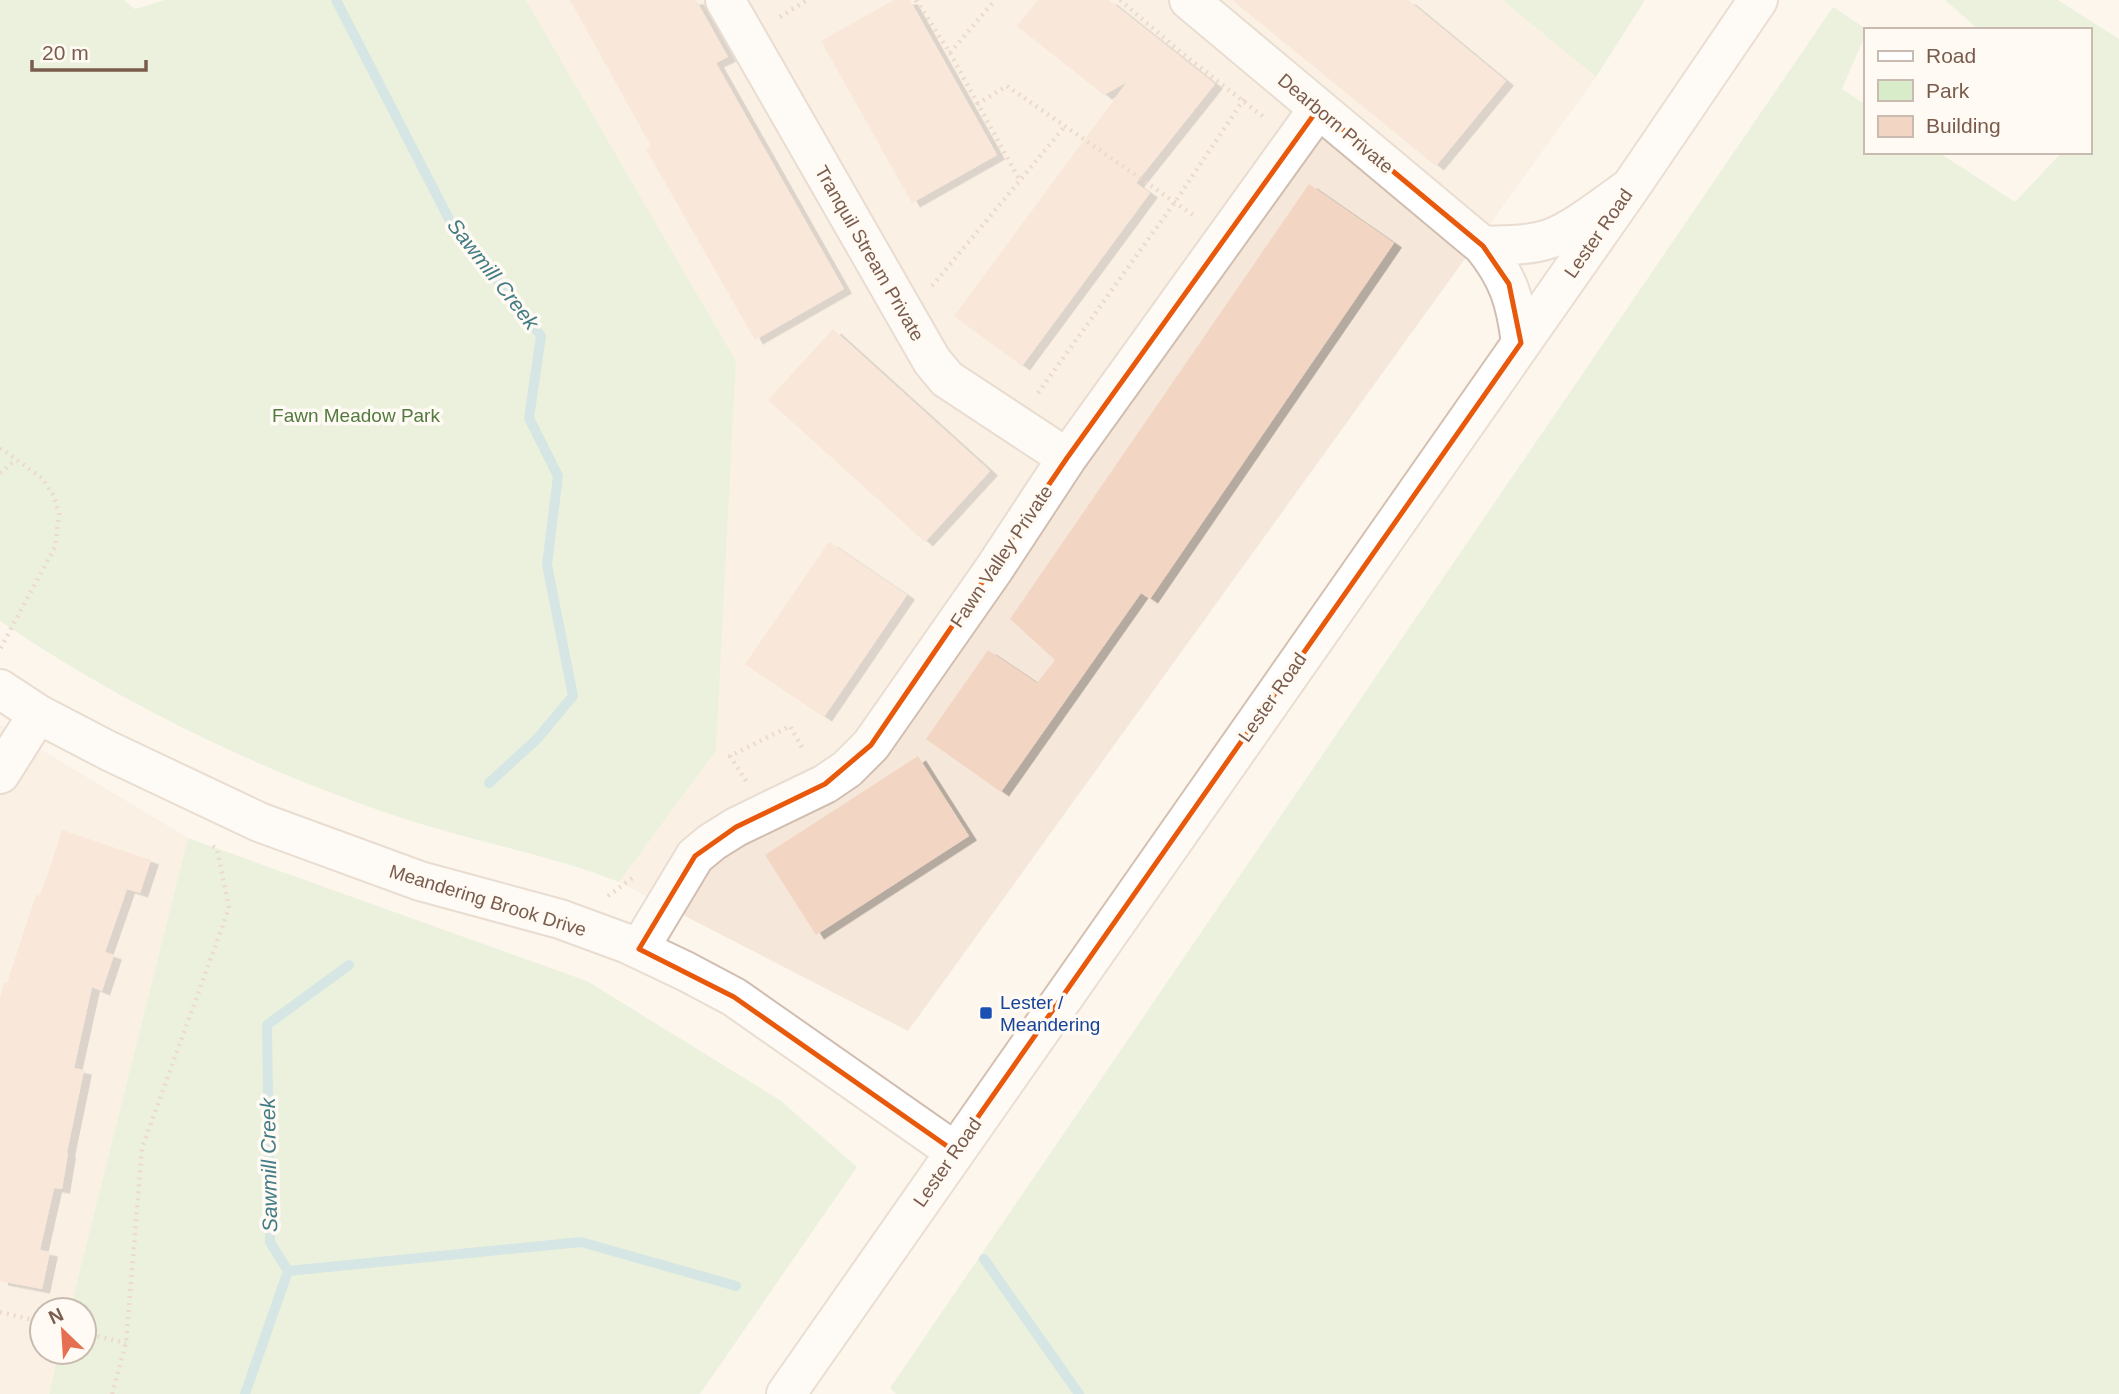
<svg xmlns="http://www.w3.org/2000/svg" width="2119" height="1394" font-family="Helvetica,sans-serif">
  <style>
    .residential { fill: #f5e8da }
    .green { fill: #d8ecc9 }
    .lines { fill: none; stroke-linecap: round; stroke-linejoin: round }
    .stream { stroke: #a5d3da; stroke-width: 10 }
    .building { fill: #f3d5c3; filter: url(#shadow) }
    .minor-casing { stroke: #d1beb0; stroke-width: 42 }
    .secondary-casing { stroke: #d6c0b0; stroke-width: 42 }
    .path { stroke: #d9b8a5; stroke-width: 4.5; stroke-dasharray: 2 5; stroke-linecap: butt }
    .minor { stroke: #fff; stroke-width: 38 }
    .secondary { stroke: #fff; stroke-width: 38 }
    .marked { fill: none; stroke: #e8590c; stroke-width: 5; stroke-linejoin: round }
    .transit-dot { fill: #1a4fb4; stroke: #fffaf3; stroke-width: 2.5 }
    .labels { text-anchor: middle; stroke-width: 7; stroke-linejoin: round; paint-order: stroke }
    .street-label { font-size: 19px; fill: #7a5c4d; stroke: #fffaf3 }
    .park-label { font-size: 19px; fill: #537a41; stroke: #fffaf3 }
    .transit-label { font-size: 19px; fill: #164399; stroke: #fffaf3; text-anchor: start }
    .water-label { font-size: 21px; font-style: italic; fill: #437c86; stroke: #fffaf3 }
  </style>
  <defs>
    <filter id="shadow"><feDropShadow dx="8" dy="4.5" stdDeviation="0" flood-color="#0004"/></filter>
  </defs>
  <rect width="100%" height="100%" fill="#fdf6ec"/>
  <!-- residential -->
  <path class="residential" d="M 526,0 L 1502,0 L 1596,77 L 908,1031 L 619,882 L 716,751 L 736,361 Z
    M 0,725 L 188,838 L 70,1310 L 42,1310 L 42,1352 L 59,1352 L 49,1394 L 0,1394 Z"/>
  <!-- green -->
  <path class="green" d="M 0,0 L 124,0 L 135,9 L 165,0 L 526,0 L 736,361 L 716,751 L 619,882 C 550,855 476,842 405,819 C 262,772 125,706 0,621 Z
    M 1502,0 L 1645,0 L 1596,77 Z
    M 1945,0 L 2058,0 L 2119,39 L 2119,1394 L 896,1394 L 890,1388 L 1833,7 L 1868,30 L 1865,30 L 1865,36 L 1842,89 L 1865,104 L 1865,152 L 1938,152 L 2015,202 L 2062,152 L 2089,152 L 2089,30 L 1979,30 Z
    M 188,838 L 587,981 L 780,1100 L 857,1167 L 700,1394 L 49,1394 L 59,1352 L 84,1352 L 84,1310 L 70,1310 Z"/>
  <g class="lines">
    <!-- stream -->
    <path class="stream" d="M 336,0 L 449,219 L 541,336 L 529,418 L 558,476 L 547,565 L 573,696 L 537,739 L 489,783
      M 984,1259 L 1079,1394
      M 288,1271 L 581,1242 L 736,1286
      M 245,1394 L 288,1271 L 270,1242 L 267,1025 L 349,965"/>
  </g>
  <!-- building -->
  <path class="building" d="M 570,0 L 696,0 L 728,57 L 716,63 L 844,289 L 755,340 L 646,149 L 651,146 Z
    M 894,0 L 910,0 L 997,155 L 912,203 L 821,41 Z
    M 1038,0 L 1109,0 L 1215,84 L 1136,183 L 1150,193 L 1022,366 L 954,316 L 1127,82 L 1104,95 L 1017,26 Z
    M 1232,0 L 1408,0 L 1506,81 L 1436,166 Z
    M 1309,184 L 1394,243 L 1150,599 L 1141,593 L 1001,792 L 926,739 L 988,650 L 1037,683 L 1055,660 L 1010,619 Z
    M 833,329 L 990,471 L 925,542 L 768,400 Z
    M 829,542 L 907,595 L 824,717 L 745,664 Z
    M 918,756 L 969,836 L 816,935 L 765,855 Z
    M 62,830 L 151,860 L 140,893 L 127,889 L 105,952 L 114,955 L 102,991 L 92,987 L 74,1068 L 84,1070 L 67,1152 L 68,1153 L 62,1189 L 54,1188 L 40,1250 L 50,1252 L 42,1289 L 0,1281 L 0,999 L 4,983 L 7,983 L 36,895 L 39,896 L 46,880 Z"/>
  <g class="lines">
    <!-- minor casing -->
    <g class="minor-casing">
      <path id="minor" d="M 725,0 L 932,361 L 947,379 L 1067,458
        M 1189,0 L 1483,246 C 1509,278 1516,303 1521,343
        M 1483,246 C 1504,245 1528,246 1549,239 C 1573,231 1606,204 1628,189
        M 0,689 L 38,714 L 109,751 L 259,822 L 420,881 L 560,919 L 628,944 L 685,971 L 734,997 L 954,1151
        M 0,774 L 38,714
        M 639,949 L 695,856 L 712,842 L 736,827 L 825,784 L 847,769 L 871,745 L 994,569 L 1067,458 L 1318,109"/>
    </g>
    <!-- secondary casing -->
    <g class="secondary-casing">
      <path id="secondary" d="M 786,1394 L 1630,188 L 1758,0"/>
    </g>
    <!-- path -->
    <path class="path" d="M 916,0 L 950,53 L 1020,181
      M 1120,0 L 1183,54 L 1266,119
      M 780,17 L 807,0
      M 950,53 L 995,0
      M 977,104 L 1007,86 L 1196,217
      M 932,286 L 1066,125
      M 1038,393 L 1175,202 L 1246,96
      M 0,448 L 42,478 L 54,496 L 59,514 L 55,547 L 0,649
      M 0,473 L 16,460
      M 746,781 L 730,756 L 790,726 L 804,751
      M 608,896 L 635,876
      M 0,1312 L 42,1322
      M 84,1333 L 126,1343
      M 112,1394 L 126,1343 L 142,1148 L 229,908 L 217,849 L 210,844"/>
    <!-- minor -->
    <use href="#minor" class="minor"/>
    <!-- secondary -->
    <use href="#secondary" class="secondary"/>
  </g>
  <!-- marked area -->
  <path d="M0 0H2119V1394H0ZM 1318,109 L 1483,246 L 1509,284 L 1521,343 L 954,1151 L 734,997 L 639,949 L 695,856 L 736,827 L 825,784 L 871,745 L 1067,458 Z" fill="#fdf6ec" fill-opacity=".55" fill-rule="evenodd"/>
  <path class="marked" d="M 1318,109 L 1483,246 L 1509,284 L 1521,343 L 954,1151 L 734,997 L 639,949 L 695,856 L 736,827 L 825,784 L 871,745 L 1067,458 Z"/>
  <!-- markers -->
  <rect class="transit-dot" x="979" y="1006" width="14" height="14" rx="3.5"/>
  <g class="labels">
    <!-- street labels -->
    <g class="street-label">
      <text transform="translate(1336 123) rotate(40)" y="7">Dearborn Private</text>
      <text transform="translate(1598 233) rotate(-55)" y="7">Lester Road</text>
      <text transform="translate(870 253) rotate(60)" y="7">Tranquil Stream Private</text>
      <text transform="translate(1001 556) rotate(-56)" y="7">Fawn Valley Private</text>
      <text transform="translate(1272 697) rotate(-55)" y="7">Lester Road</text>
      <text transform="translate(488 900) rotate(17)" y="7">Meandering Brook Drive</text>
      <text transform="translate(947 1162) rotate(-55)" y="7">Lester Road</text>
    </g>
    <!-- park labels -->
    <g class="park-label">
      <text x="356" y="422">Fawn Meadow Park</text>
    </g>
    <!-- transit labels -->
    <g class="transit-label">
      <text x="1000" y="1009">Lester /<tspan x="1000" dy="22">Meandering</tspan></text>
    </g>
    <!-- water labels -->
    <g class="water-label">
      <text transform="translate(493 274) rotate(52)" y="7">Sawmill Creek</text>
      <text transform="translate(269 1165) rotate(-91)" y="7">Sawmill Creek</text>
    </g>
  </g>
  <!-- legend -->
  <rect x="1864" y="28" width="228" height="126" fill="#fffaf3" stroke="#cabbb1" stroke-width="2"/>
  <rect x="1878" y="51" width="35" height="10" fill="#ffffff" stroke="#cabbb1" stroke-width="2"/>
  <text x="1926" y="63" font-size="21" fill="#7a5c4d">Road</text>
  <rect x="1878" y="80" width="35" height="21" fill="#d8ecc9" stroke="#cabbb1" stroke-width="2"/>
  <text x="1926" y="98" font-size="21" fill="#7a5c4d">Park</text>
  <rect x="1878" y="116" width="35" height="21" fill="#f3d5c3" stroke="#cabbb1" stroke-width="2"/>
  <text x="1926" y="133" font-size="21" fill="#7a5c4d">Building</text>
  <!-- north arrow -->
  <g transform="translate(63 1331) rotate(335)"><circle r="33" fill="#fffaf3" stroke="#cabbb1" stroke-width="2"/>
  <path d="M0-5L12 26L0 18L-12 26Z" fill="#e76f51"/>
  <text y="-10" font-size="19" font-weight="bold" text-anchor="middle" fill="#7a5c4d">N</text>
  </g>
  <!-- scale -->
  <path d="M32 60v10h114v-10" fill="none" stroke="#7a5c4d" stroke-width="3.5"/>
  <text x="42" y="60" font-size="21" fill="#7a5c4d" stroke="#fffaf3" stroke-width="5" paint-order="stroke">20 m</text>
</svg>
